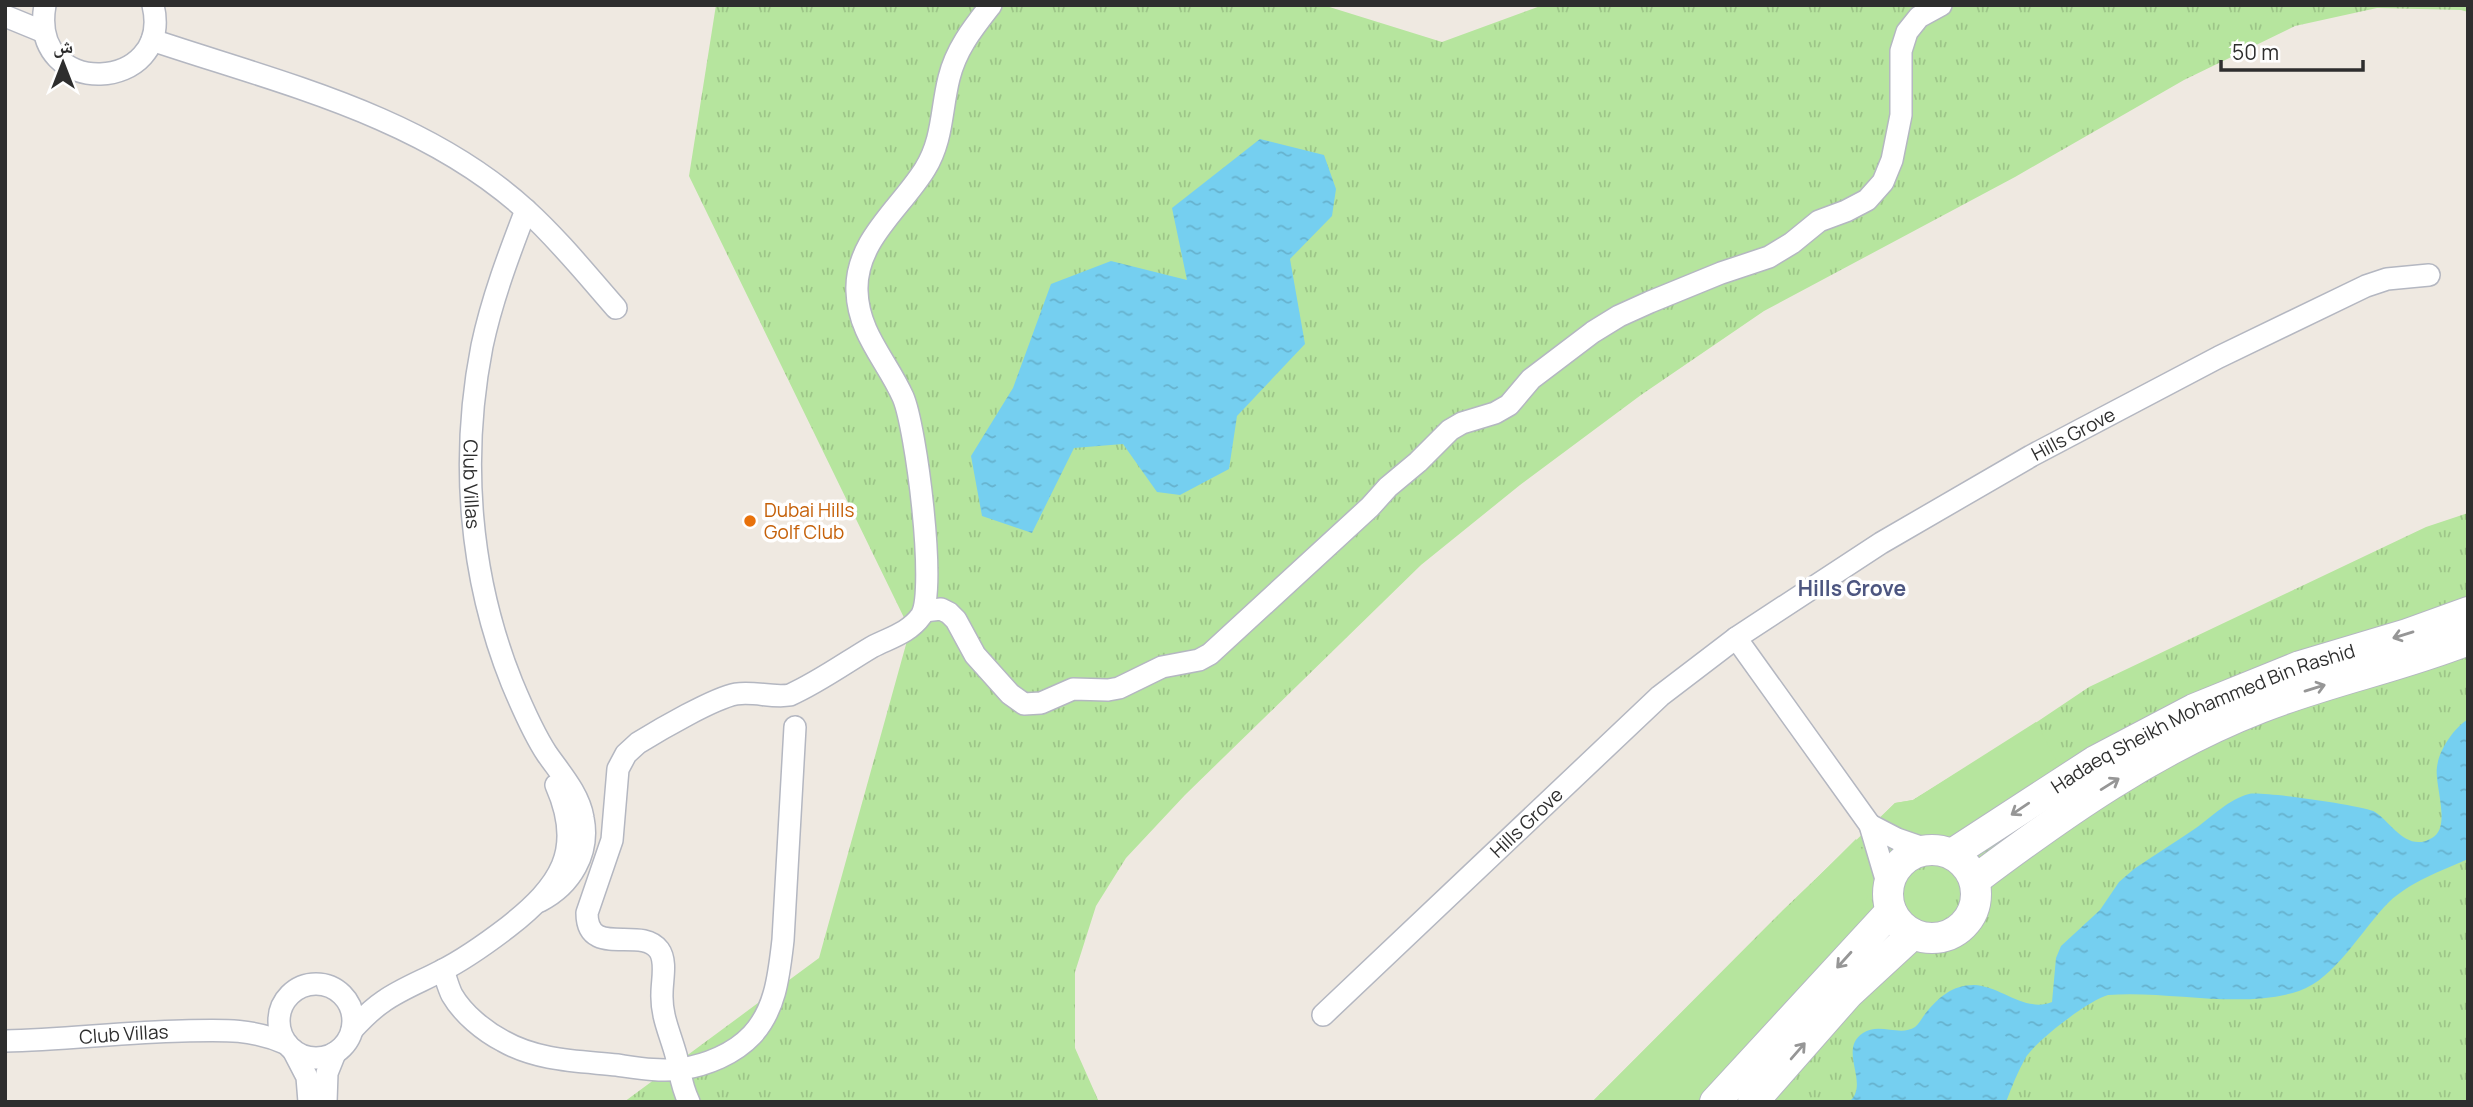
<svg xmlns="http://www.w3.org/2000/svg" width="2473" height="1107" font-family="Manrope,'Noto Naskh Arabic',sans-serif">
  <style>
    .grass { fill: url(#grass-tufts) }
    .garden { fill: #b6e59e }
    .water { fill: url(#water-ripples) }
    .lines { fill: none; stroke-linecap: round; stroke-linejoin: round }
    .street-casing { stroke: #b4b7c1; stroke-width: 24 }
    .secondary-casing { stroke: #b4b7c1; stroke-width: 32 }
    .street { stroke: #fff; stroke-width: 21 }
    .secondary { stroke: #fff; stroke-width: 30 }
    .oneway { stroke: #969696 }
    .food-dot { fill: #e8710a; stroke: #fff; stroke-width: 2.5 }
    .labels { text-anchor: middle; stroke-width: 7; stroke-linejoin: round; paint-order: stroke }
    .street-label { font-size: 19px; fill: #2e2e2e; stroke: #fff }
    .food-label { font-size: 19px; fill: #c56008; stroke: #fff; text-anchor: start }
    .neighbourhood-label { font-size: 21px; font-weight: bold; fill: #4d5680; stroke: #fff }
  </style>
  <defs>
    <pattern id="grass-tufts" width="24" height="20" patternUnits="userSpaceOnUse" patternTransform="scale(1.75)"><rect width="24" height="20" fill="#b6e59e"/><path d="M3 7l-1-3M5 7V3M7 7l1-3M15 17l-1-3M17 17v-4M19 17l1-3" fill="none" stroke="#9dc588"/></pattern>
    <pattern id="water-ripples" width="26" height="14" patternUnits="userSpaceOnUse" patternTransform="scale(1.75)"><rect width="26" height="14" fill="#75cff0"/><path d="M2 4q2-2 4 0t4 0M15 11q2-2 4 0t4 0" fill="none" stroke="#66b2ce"/></pattern>
  </defs>
  <rect width="100%" height="100%" fill="#efe9e1"/>
  <!-- grass -->
  <path class="grass" d="M 716,5 L 1323,5 L 1442,42 L 1543,5 L 2468,5 L 2468,12 L 2461,10 L 2377,8 L 2295,26 L 2184,80 L 2015,177 L 1764,311 L 1641,395 L 1520,485 L 1421,565 L 1185,795 L 1126,858 L 1096,906 L 1075,972 L 1075,1048 L 1099,1102 L 624,1102 L 819,958 L 910,630 L 689,176 Z
    M 2468,513 L 2468,1102 L 1592,1102 L 1783,910 L 1895,803 L 1913,800 L 2007,742 L 2089,687 L 2426,527 Z"/>
  <!-- garden -->
  <path class="garden" d="M 2036,722 L 2062,771 L 1958,842 L 1937,844 L 1873,825 L 1895,803 L 1913,800 Z
    M 1856,839 L 1868,860 L 1868,891 L 1864,917 L 1849,939 L 1700,1102 L 1592,1102 Z
    M1900 899a27 27 0 1 1 54 0a27 27 0 1 1-54 0Z"/>
  <!-- water -->
  <path class="water" d="M 1260,139 L 1324,155 L 1336,189 L 1332,216 L 1290,259 L 1305,344 L 1237,416 L 1229,469 L 1180,495 L 1157,492 L 1123,444 L 1074,448 L 1032,533 L 982,516 L 971,456 L 1013,388 L 1051,284 L 1111,261 L 1187,280 L 1172,208 Z
    M 2468,719 L 2468,859 C 2441,871 2410,882 2389,902 C 2362,929 2335,979 2299,991 C 2242,1010 2168,990 2108,995 C 2089,1000 2037,1040 2026,1057 C 2018,1071 2012,1086 2006,1102 L 1849,1102 C 1871,1084 1837,1050 1863,1033 C 1879,1022 1900,1037 1915,1027 C 1919,1024 1922,1018 1925,1014 C 1939,997 1952,985 1974,985 C 2001,986 2025,1013 2052,1002 L 2056,958 L 2061,946 L 2100,910 L 2119,882 L 2134,869 C 2154,855 2176,842 2196,828 C 2213,816 2229,799 2249,794 C 2262,791 2365,806 2375,812 C 2392,823 2407,853 2432,838 C 2452,827 2434,785 2437,767 C 2439,750 2453,729 2468,719 Z"/>
  <g class="lines">
    <!-- street casing -->
    <g class="street-casing">
      <g id="street">
        <path d="M 45,5 C 28,101 174,93 153,5"/>
        <path d="M 5,16 L 44,32"/>
        <path d="M 152,40 C 280,83 423,116 526,210 C 559,240 587,275 616,308"/>
        <path id="s1" d="M 526,210 C 509,254 492,299 482,346 C 460,458 469,576 512,683 C 522,707 533,733 547,754 C 561,774 579,794 583,818 C 590,853 571,885 540,901"/>
        <path d="M 924,611 L 941,609 L 949,613 L 956,620 L 975,655 L 1010,694 L 1024,704 L 1041,703 L 1073,689 L 1108,690 L 1119,688 L 1162,667 L 1199,660 L 1210,654 L 1370,507 L 1388,487 L 1418,462 L 1450,430 L 1462,423 L 1495,413 L 1509,405 L 1531,379 L 1593,332 L 1619,316 L 1650,302 L 1721,273 L 1769,257 L 1792,243 L 1819,221 L 1846,211 L 1867,200 L 1883,182 L 1892,160 L 1901,115 L 1901,51 L 1907,32 L 1919,17 L 1941,5"/>
        <path d="M 1736,638 L 1870,825 L 1888,886"/>
        <path d="M 1870,825 L 1897,839 L 1929,850"/>
        <path d="M 443,970 C 446,978 448,987 452,995 C 463,1014 484,1031 503,1041 C 538,1061 579,1061 617,1065 C 638,1068 660,1072 681,1069 C 707,1065 734,1054 752,1035 C 776,1009 779,974 783,940 L 795,727"/>
        <circle cx="316" cy="1021" r="37"/>
        <path id="s2" d="M 1323,1015 L 1660,696 L 1736,638 L 1881,543 L 2031,456 L 2219,357 L 2366,286 L 2387,279 L 2429,275"/>
        <path d="M 352,1030 C 362,1019 372,1009 384,1001 C 401,989 422,981 441,971 C 465,959 487,943 508,927 C 560,886 585,851 556,785"/>
        <path id="s3" d="M 5,1041 C 64,1040 123,1032 182,1031 C 221,1030 251,1028 287,1044"/>
        <path d="M 293,1050 L 307,1077 L 309,1102"/>
        <path d="M 326,1102 L 327,1073 L 335,1053"/>
        <path d="M 689,1102 C 680,1083 681,1074 676,1055 C 670,1033 661,1016 662,993 C 662,980 667,961 659,950 C 641,925 587,959 587,913 L 612,840 L 618,769 L 626,754 L 638,743 C 659,730 714,698 736,694 C 754,691 772,698 790,695 C 819,682 845,663 872,647 C 889,638 909,633 921,616 C 937,591 916,427 903,397 C 887,361 858,333 857,291 C 855,241 901,208 925,169 C 943,140 941,110 949,78 C 956,49 973,28 991,5"/>
      </g>
    </g>
    <!-- secondary casing -->
    <g class="secondary-casing">
      <g id="secondary">
        <circle cx="1932" cy="894" r="44"/>
        <path id="s4" d="M 1952,854 L 2095,761 L 2194,709 L 2300,666 L 2407,634 L 2468,612"/>
        <path d="M 1975,880 C 2064,813 2155,749 2260,708 C 2328,681 2400,667 2468,640"/>
        <path d="M 1715,1102 L 1891,911"/>
        <path d="M 1753,1102 L 1848,994 L 1913,934"/>
      </g>
    </g>
    <!-- street -->
    <use href="#street" class="street"/>
    <!-- secondary -->
    <use href="#secondary" class="secondary"/>
  </g>
  <!-- one-way arrows -->
  <defs><path id="oneway-shaft" d="M-6 0H5M1.5-3L5.5 0L1.5 3" fill="none" stroke-width="1.6" stroke-linecap="round" stroke-linejoin="round" transform="scale(1.75)"/></defs>
  <g class="oneway">
    <use href="#oneway-shaft" transform="translate(2403 635) rotate(163)"/>
    <use href="#oneway-shaft" transform="translate(2315 688) rotate(-17)"/>
    <use href="#oneway-shaft" transform="translate(2110 784) rotate(-32)"/>
    <use href="#oneway-shaft" transform="translate(2020 809) rotate(146)"/>
    <use href="#oneway-shaft" transform="translate(1844 960) rotate(132)"/>
    <use href="#oneway-shaft" transform="translate(1798 1051) rotate(-49)"/>
  </g>
  <!-- markers -->
  <circle class="food-dot" cx="750" cy="521" r="7"/>
  <g class="labels">
    <!-- street labels -->
    <g class="street-label">
      <text dy="7" stroke="none"><textPath href="#s2" startOffset="954">Hills Grove</textPath></text>
      <text dy="7" stroke="none"><textPath href="#s1" startOffset="282">Club Villas</textPath></text>
      <text dy="7" stroke="none"><textPath href="#s4" startOffset="287">Hadaeq Sheikh Mohammed Bin Rashid</textPath></text>
      <text dy="7" stroke="none"><textPath href="#s2" startOffset="280">Hills Grove</textPath></text>
      <text dy="7" stroke="none"><textPath href="#s3" startOffset="119">Club Villas</textPath></text>
    </g>
    <!-- food labels -->
    <g class="food-label">
      <text x="764" y="517">Dubai Hills<tspan x="764" dy="22">Golf Club</tspan></text>
    </g>
    <!-- neighbourhood labels -->
    <g class="neighbourhood-label">
      <text x="1852" y="596">Hills Grove</text>
    </g>
  </g>
  <!-- border -->
  <rect width="2473" height="1107" fill="none" stroke="#2e2e2e" stroke-width="14"/>
  <!-- north arrow -->
  <g transform="translate(63 63)" stroke="#ffffff" stroke-width="5" paint-order="stroke">
  <path d="M0-5L12 26L0 18L-12 26Z" fill="#2e2e2e"/>
  <text y="-10" font-size="19" font-weight="bold" text-anchor="middle" fill="#2e2e2e">ش</text>
  </g>
  <!-- scale -->
  <path d="M2221 60v10h142v-10" fill="none" stroke="#2e2e2e" stroke-width="3.5"/>
  <text x="2232" y="60" font-size="21" fill="#2e2e2e" stroke="#ffffff" stroke-width="5" paint-order="stroke">50 m</text>
</svg>
